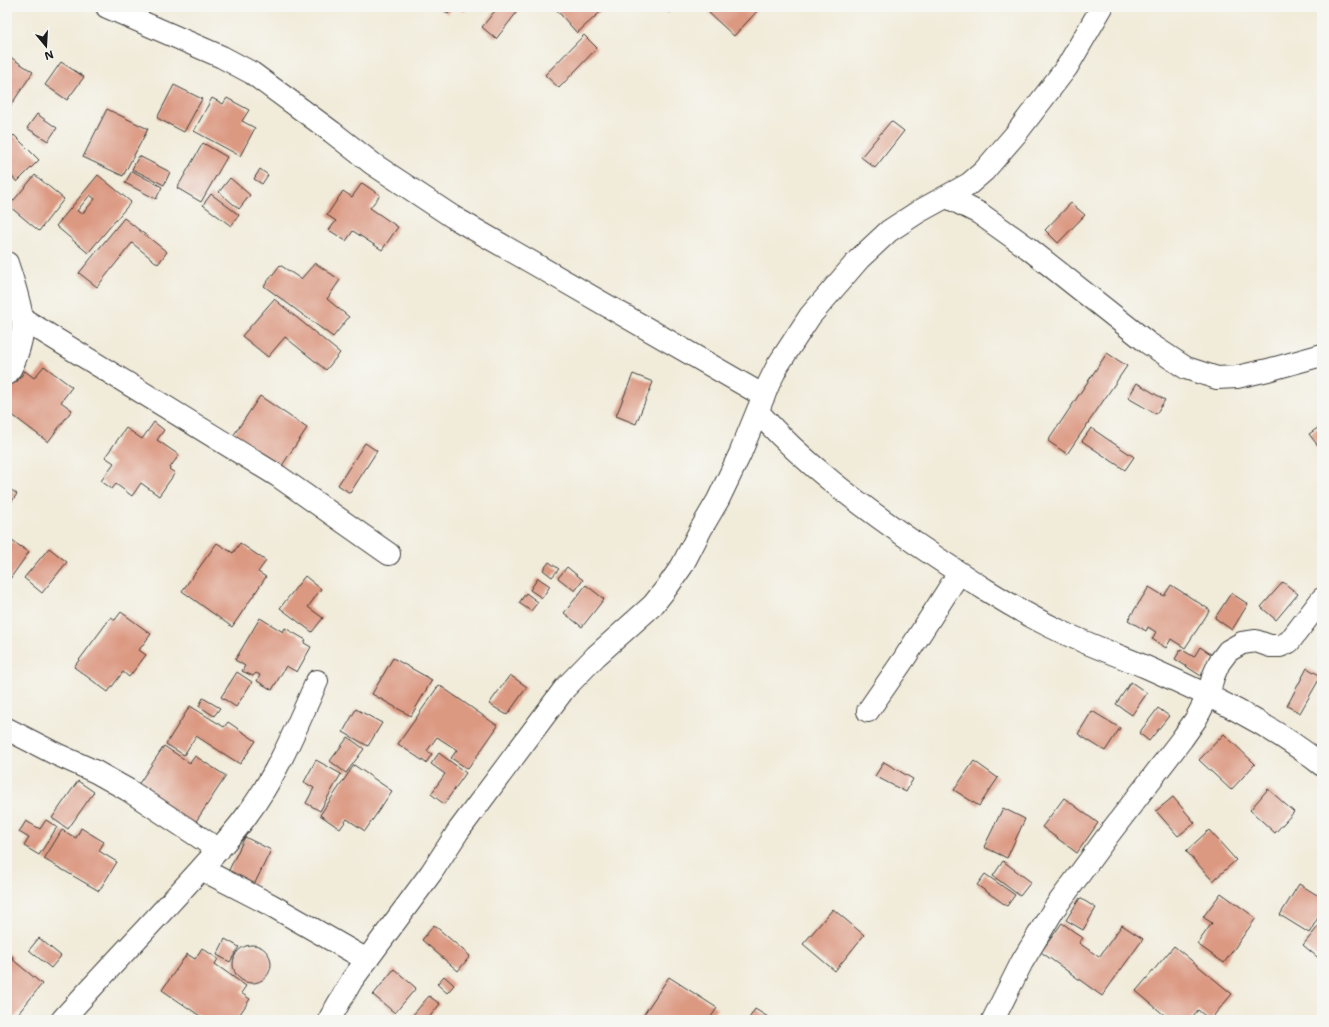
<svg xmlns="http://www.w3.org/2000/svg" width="1329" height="1027" font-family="'Shantell Sans',sans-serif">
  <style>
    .building { fill: #dc9982; fill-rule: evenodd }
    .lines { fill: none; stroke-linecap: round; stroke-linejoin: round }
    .minor-casing { stroke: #3c3b38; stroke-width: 24 }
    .minor { stroke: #fff; stroke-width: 22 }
  </style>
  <rect width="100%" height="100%" fill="#f6f6f2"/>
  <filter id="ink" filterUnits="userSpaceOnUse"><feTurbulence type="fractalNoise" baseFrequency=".025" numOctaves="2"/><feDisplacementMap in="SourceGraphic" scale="8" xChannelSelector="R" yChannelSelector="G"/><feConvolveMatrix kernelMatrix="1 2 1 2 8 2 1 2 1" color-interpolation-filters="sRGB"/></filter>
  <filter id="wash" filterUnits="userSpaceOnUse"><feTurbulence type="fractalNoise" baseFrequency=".012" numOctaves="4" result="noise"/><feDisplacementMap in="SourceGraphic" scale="16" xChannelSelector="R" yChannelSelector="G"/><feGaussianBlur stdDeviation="0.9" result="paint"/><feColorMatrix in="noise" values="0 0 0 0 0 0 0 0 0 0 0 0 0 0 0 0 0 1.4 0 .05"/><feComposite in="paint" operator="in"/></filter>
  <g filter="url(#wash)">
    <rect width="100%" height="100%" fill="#f1ebd9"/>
    <g id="blocks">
      <!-- building -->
      <path class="building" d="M 439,7 L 453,7 L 448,14 Z
        M 457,7 L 468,7 L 464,12 Z
        M 498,7 L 521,7 L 496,39 L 482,27 Z
        M 554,7 L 606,7 L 577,33 Z
        M 663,7 L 675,7 L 669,13 Z
        M 715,7 L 761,7 L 734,36 L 709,13 Z
        M 584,35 L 597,48 L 559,88 L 545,75 Z
        M 7,55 L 33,72 L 11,105 L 7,102 Z
        M 61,62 L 84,77 L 67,100 L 45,85 Z
        M 174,85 L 202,99 L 184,132 L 157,118 Z
        M 212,98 L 223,104 L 227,98 L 249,110 L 242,121 L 255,128 L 240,156 L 194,131 Z
        M 107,109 L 148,129 L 123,176 L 83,157 Z
        M 37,114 L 57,128 L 48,141 L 27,128 Z
        M 891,121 L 904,131 L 875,168 L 861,157 Z
        M 14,135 L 39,160 L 17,182 L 7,171 L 7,142 Z
        M 203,143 L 227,157 L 201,202 L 177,188 Z
        M 139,156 L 170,172 L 164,185 L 132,169 Z
        M 260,169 L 268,175 L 262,184 L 254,179 Z
        M 132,171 L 162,187 L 156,199 L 125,183 Z
        M 35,175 L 64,199 L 39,231 L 9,206 Z
        M 98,175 L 131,202 L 88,253 L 56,226 ZM 90,195 L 95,199 L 82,214 L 77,211 Z
        M 230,178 L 250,195 L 239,209 L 219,192 Z
        M 362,183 L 380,195 L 370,208 L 398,227 L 382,250 L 353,231 L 346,241 L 329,230 L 336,221 L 327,215 L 343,191 L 352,197 Z
        M 211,194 L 239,215 L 231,226 L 203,205 Z
        M 1071,203 L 1085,215 L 1058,243 L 1045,230 Z
        M 124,218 L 167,252 L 158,264 L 132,243 L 97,287 L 79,273 Z
        M 315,263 L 340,280 L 327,299 L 349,317 L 333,337 L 264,286 L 280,265 L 301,279 Z
        M 274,299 L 340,353 L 326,370 L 285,337 L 268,357 L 242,336 Z
        M 1107,353 L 1127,366 L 1067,454 L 1048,441 Z
        M 44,366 L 72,387 L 61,402 L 72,410 L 48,442 L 7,411 L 7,386 L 12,380 L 16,383 L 25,371 L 34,378 Z
        M 633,374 L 653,382 L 636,424 L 616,416 Z
        M 1137,383 L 1165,400 L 1156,414 L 1128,398 Z
        M 260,396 L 307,428 L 279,470 L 231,439 Z
        M 154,422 L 164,430 L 157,440 L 179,455 L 169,469 L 175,473 L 159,496 L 141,483 L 132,496 L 116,484 L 112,489 L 101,481 L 114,463 L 105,457 L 126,428 L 142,439 Z
        M 1322,425 L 1322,451 L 1309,434 Z
        M 1091,428 L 1134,457 L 1125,470 L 1082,441 Z
        M 365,443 L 377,451 L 350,493 L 338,485 Z
        M 7,487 L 17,494 L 7,508 Z
        M 12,541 L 29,552 L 7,583 L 7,548 Z
        M 217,543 L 233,553 L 240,543 L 266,561 L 258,572 L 266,577 L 232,627 L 182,591 Z
        M 49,548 L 67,562 L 42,593 L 24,578 Z
        M 549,562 L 559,569 L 552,577 L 543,570 Z
        M 567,567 L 583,580 L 575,591 L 558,578 Z
        M 305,576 L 321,589 L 308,607 L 323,618 L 312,632 L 280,608 Z
        M 538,578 L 550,586 L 542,598 L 530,590 Z
        M 1283,582 L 1298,594 L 1276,620 L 1261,607 Z
        M 586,585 L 604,599 L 582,627 L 564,613 Z
        M 1171,585 L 1210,610 L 1185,648 L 1171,639 L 1166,648 L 1152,639 L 1156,632 L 1148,627 L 1146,631 L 1128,620 L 1149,587 L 1164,596 Z
        M 526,593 L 538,602 L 531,611 L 519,603 Z
        M 1231,593 L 1248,604 L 1232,630 L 1215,618 Z
        M 121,612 L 151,634 L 139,650 L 146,655 L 129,677 L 123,672 L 108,692 L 74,667 L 111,617 L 115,620 Z
        M 260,618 L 283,632 L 285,628 L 306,640 L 304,643 L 311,647 L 297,672 L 286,666 L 272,690 L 257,681 L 260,675 L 256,673 L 253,676 L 242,671 L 245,666 L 235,660 Z
        M 1200,647 L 1214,656 L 1201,676 L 1175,659 L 1181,649 L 1194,657 Z
        M 393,658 L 432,680 L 411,716 L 372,694 Z
        M 1307,668 L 1321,676 L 1300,713 L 1287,706 Z
        M 237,672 L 252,682 L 236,707 L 221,697 Z
        M 510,675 L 527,687 L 507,715 L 489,704 Z
        M 1131,682 L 1147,693 L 1132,715 L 1116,704 Z
        M 439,685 L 498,726 L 468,769 L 451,758 L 457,750 L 437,737 L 427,751 L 432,754 L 426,763 L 398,744 Z
        M 203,698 L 220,708 L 214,716 L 199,706 Z
        M 190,706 L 224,727 L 228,722 L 256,741 L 240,764 L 196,736 L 184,755 L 166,744 Z
        M 1158,708 L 1169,716 L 1149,741 L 1139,733 Z
        M 356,709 L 382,723 L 368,746 L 343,732 Z
        M 1092,711 L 1120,728 L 1105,751 L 1078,734 Z
        M 1224,734 L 1255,764 L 1231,790 L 1199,760 Z
        M 348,737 L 364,749 L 346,773 L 330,761 Z
        M 164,746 L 190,763 L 195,756 L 226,776 L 193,826 L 136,788 Z
        M 439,753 L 466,773 L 444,804 L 431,794 L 445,774 L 431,764 Z
        M 316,760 L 341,774 L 320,811 L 306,803 L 314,788 L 304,782 Z
        M 974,761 L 998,778 L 979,806 L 954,790 Z
        M 884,762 L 913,779 L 906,792 L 875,776 Z
        M 354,765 L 392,791 L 365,831 L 347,819 L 340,829 L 320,815 Z
        M 78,781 L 94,792 L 68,829 L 52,818 Z
        M 1268,789 L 1294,812 L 1275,833 L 1250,810 Z
        M 1173,797 L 1195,823 L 1178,836 L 1156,811 Z
        M 1064,798 L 1098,823 L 1077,853 L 1042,827 Z
        M 1003,808 L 1025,819 L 1007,858 L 984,847 Z
        M 46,820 L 57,827 L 39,855 L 24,846 L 29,838 L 19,832 L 26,821 L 40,829 Z
        M 81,828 L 104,842 L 99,851 L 117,862 L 99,891 L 44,859 L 62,830 L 76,838 Z
        M 1209,830 L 1236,860 L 1213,881 L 1186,851 Z
        M 245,837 L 271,850 L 253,887 L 227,874 Z
        M 1003,861 L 1031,882 L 1020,896 L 993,876 Z
        M 985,874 L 1015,895 L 1007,906 L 977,885 Z
        M 1299,884 L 1322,898 L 1322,911 L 1309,933 L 1280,915 Z
        M 1221,893 L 1256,918 L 1224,963 L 1197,944 L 1212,923 L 1203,917 Z
        M 1080,898 L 1096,908 L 1083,930 L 1066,920 Z
        M 833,909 L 864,935 L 835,971 L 803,944 Z
        M 1322,922 L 1322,961 L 1303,945 Z
        M 1062,923 L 1083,938 L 1079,943 L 1099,957 L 1122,925 L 1143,939 L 1102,996 L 1041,952 Z
        M 434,925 L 470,956 L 458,971 L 422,940 Z
        M 39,938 L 61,956 L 51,968 L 29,950 Z
        M 225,939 L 239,947 L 230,962 L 217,955 Z
        M233 964a19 19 0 1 1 38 0a19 19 0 1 1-38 0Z
        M 1174,946 L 1232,994 L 1210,1020 L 1198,1010 L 1190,1020 L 1170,1020 L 1136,991 Z
        M 202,948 L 218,959 L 215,964 L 246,986 L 241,993 L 250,999 L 236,1020 L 206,1020 L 162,990 L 187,954 L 195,959 Z
        M 7,952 L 13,957 L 12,959 L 42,984 L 13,1020 L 7,1020 Z
        M 394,969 L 416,988 L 395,1013 L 373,995 Z
        M 444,976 L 454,985 L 447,993 L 437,984 Z
        M 669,977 L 717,1008 L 709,1020 L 640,1020 Z
        M 429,996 L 440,1004 L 427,1020 L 417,1020 L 412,1016 Z
        M 755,1009 L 773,1020 L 748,1020 Z"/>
    </g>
  </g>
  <g filter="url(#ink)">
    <use href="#blocks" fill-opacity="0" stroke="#3c3b38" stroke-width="1"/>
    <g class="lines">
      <!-- minor casing -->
      <g class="minor-casing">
        <path id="minor" d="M 107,7 L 222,57 L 252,73 L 332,132 L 373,164 L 453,217 L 764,396
          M 947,197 L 979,213 L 1028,248 L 1148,343 L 1186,368 L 1217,378 L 1237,377 L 1268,370 L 1322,355
          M 7,263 C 13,281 19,299 22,318 C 25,333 16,362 7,374
          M 23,319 L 278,476 L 389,554
          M 758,412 C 803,463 859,504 915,543 C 962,575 1011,608 1062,632 C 1089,645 1118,655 1146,667 C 1207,694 1269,723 1322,765
          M 868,711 L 904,659 L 959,573
          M 7,729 L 56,754 L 96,772 L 128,790 L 219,850
          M 201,869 L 271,905 L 367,960
          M 62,1020 C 107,970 154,921 200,870 C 216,852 233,835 247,815 C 277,775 297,726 317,681
          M 329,1020 L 352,980 L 431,873 L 459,830 L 565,688 L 596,656 L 653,605 L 668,586 L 682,566 L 701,529 L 718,500 L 740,454 L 769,383 L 778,365 L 810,316 L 859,259 L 889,231 L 918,212 L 969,184 L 984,171 L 1015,135 L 1067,67 L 1102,7
          M 993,1020 L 1022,962 L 1054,909 L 1109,834 L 1182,739 L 1196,719 L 1208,696 L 1213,677 L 1219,663 L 1228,651 L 1242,643 L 1256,641 L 1270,646 L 1280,646 L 1289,642 L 1322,599"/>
      </g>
      <!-- minor -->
      <use href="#minor" class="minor"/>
    </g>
  </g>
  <!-- margin -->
  <rect width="1329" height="1027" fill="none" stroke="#f6f6f2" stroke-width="24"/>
  <!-- north arrow -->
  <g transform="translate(46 46) rotate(162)" stroke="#f6f6f2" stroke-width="3" paint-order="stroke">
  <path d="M0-3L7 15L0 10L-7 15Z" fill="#1c1c1c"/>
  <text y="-6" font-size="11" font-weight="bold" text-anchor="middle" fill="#1c1c1c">N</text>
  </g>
</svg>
